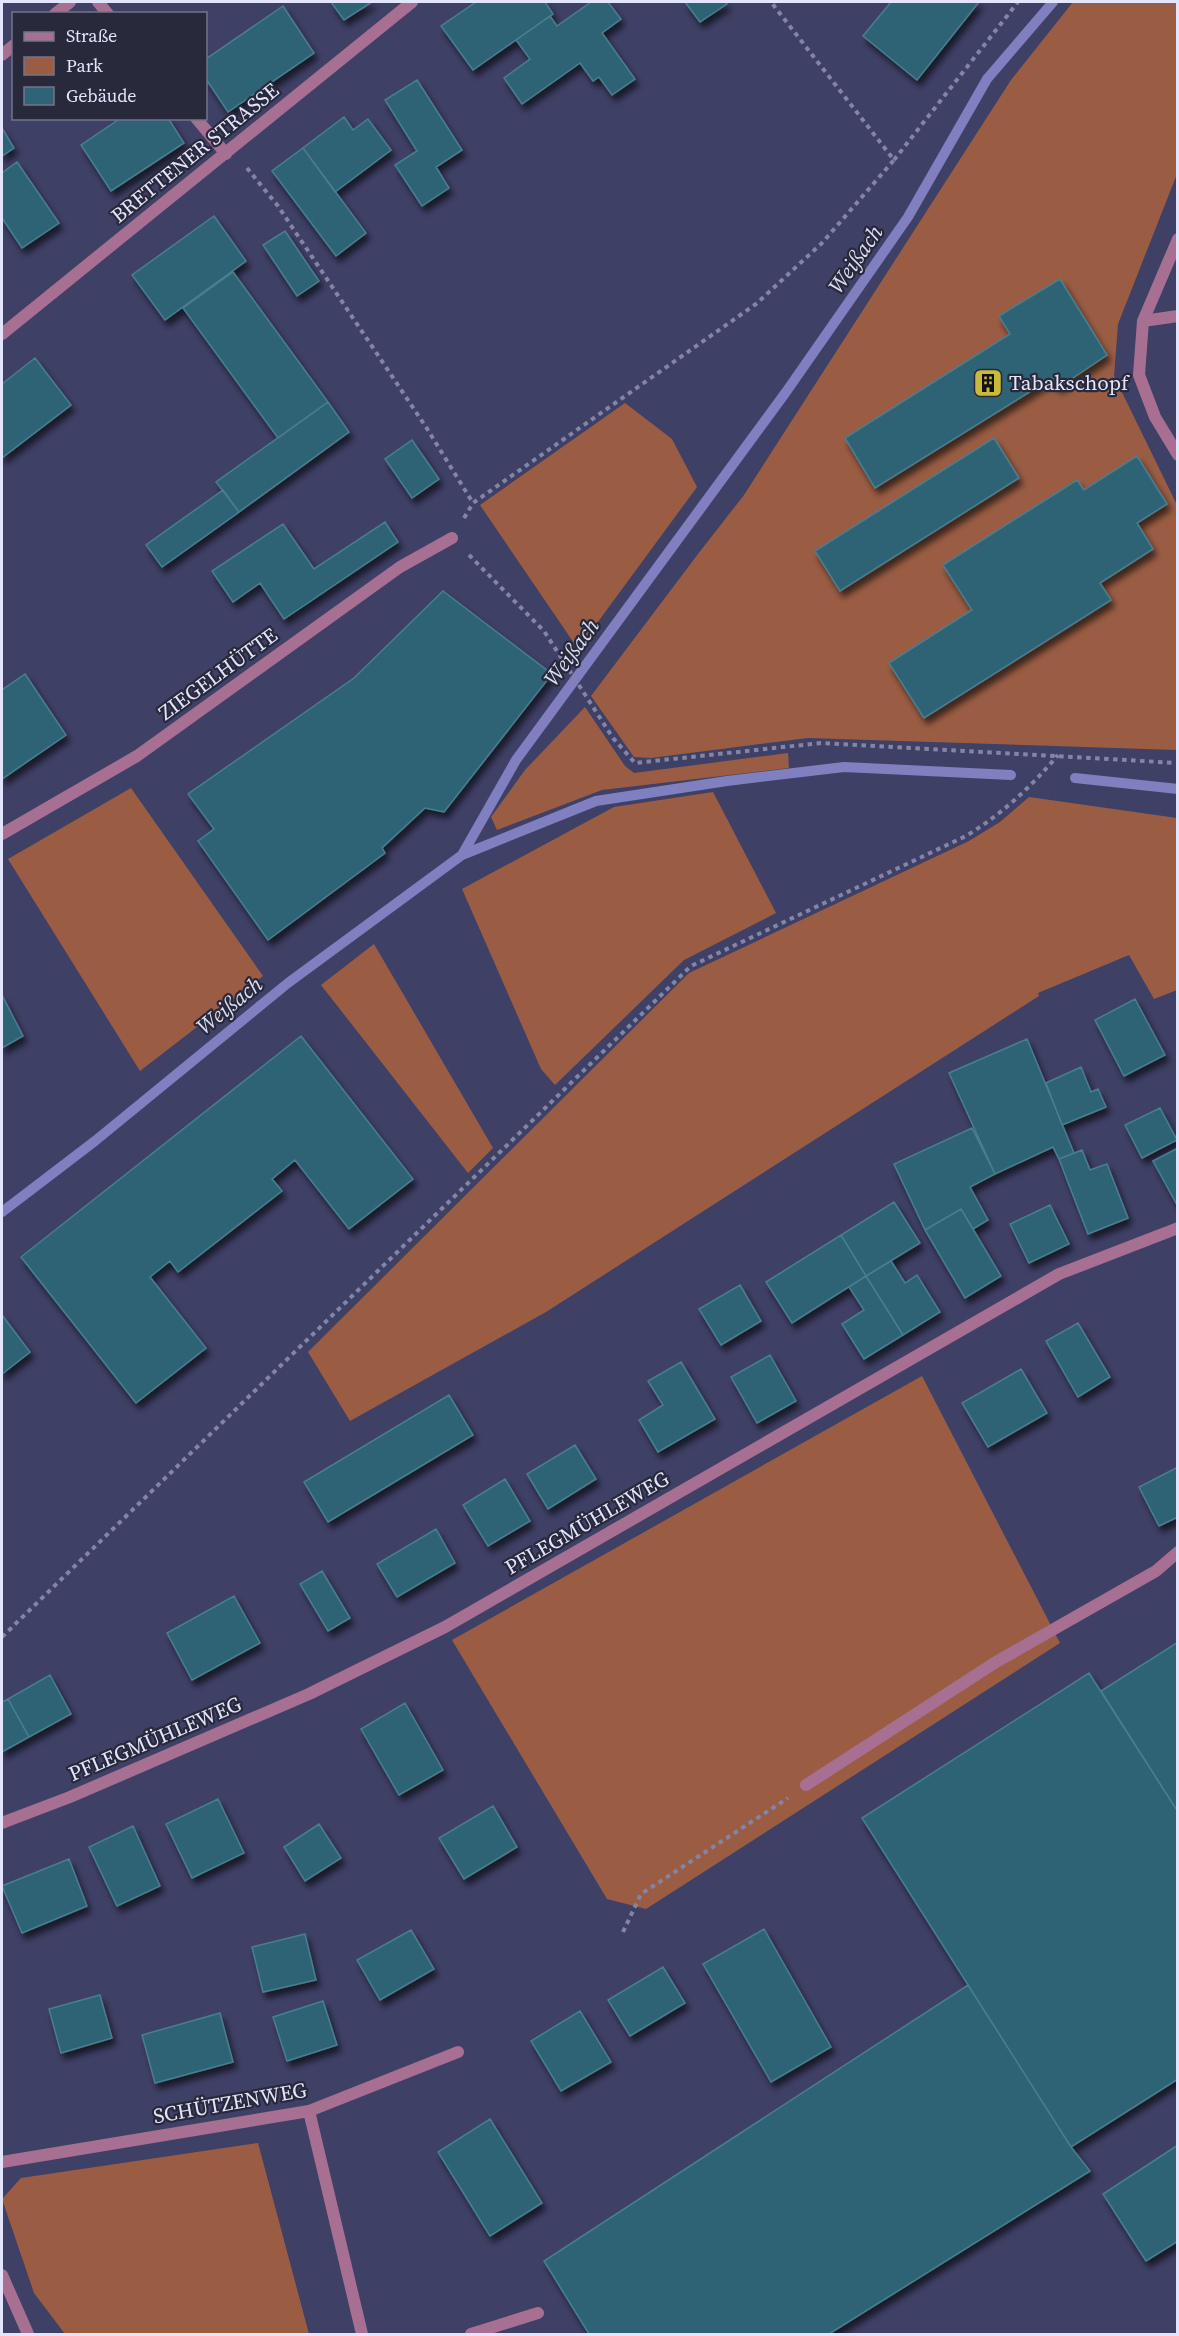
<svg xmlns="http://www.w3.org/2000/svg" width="1179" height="2336" font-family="'Source Serif 4',serif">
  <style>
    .green { fill: #9a5d44 }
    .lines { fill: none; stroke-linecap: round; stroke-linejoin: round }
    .stream { stroke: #807fbf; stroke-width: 10 }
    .building { fill: #2e6476; stroke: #487e90; stroke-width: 1.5; filter: url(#shadow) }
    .path { stroke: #8485a6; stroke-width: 4; stroke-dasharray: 4.5 4.5; stroke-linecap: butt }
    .service { stroke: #a76f92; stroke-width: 12 }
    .minor { stroke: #a76f92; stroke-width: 12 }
    .tertiary { stroke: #a76f92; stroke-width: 12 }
    .labels { text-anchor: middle; stroke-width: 4.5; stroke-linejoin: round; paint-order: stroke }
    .street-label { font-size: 21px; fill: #e3e5fd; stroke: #28293b }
    .poi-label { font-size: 21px; fill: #e3e5fd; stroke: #28293b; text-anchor: start }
    .water-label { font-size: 22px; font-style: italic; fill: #dbddf4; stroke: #28293b }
  </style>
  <defs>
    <filter id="shadow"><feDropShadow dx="3.5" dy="6" stdDeviation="3" flood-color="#0009"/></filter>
  </defs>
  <rect width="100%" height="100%" fill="#3f4066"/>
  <!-- green -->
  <path class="green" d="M 1073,2 L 1177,2 L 1177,174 L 1118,324 L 1114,376 L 1177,505 L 1177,750 L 808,738 L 651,758 L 634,757 L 591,696 L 698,554 L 744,495 L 1011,80 Z
    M 625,403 L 672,439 L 697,487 L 578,649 L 480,505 Z
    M 585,707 L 625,766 L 634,773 L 788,753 L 789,768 L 602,790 L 497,830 L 491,817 L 525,770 Z
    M 131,788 L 263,976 L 140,1071 L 8,859 Z
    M 713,792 L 776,913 L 684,960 L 555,1085 L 541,1069 L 462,889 L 614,807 Z
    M 1029,797 L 1177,818 L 1177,990 L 1154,999 L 1129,955 L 1038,993 L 1039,996 L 546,1312 L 350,1421 L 308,1352 L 689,973 L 969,841 L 1000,822 Z
    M 374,944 L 493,1148 L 468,1173 L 321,985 Z
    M 922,1376 L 1060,1643 L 646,1909 L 607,1899 L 452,1640 Z
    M 258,2143 L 309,2334 L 65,2334 L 34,2293 L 2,2199 L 21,2178 Z"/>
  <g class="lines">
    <!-- stream -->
    <path class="stream" d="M 1075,778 L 1178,789
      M 462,855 L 596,801 L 727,781 L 844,767 L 1011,775
      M 2,1212 L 95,1141 L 288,983 L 462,855 L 516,760 L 786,392 L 908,217 L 987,79 L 1053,2"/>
  </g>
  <!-- building -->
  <path class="building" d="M 331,2 L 372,2 L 344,20 Z
    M 476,2 L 545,2 L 553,14 L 473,70 L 441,26 Z
    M 591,2 L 608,2 L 621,19 L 602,33 L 635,79 L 612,95 L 599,77 L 593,81 L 580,63 L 522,104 L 504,78 L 530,59 L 516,40 L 550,16 L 557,26 Z
    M 685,2 L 725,2 L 727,4 L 700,22 Z
    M 891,2 L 979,2 L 917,80 L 863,36 Z
    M 283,6 L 314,53 L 228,112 L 206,79 L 206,59 Z
    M 417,80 L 462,150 L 436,167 L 449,188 L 422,206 L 395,165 L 417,151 L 385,100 Z
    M 344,117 L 353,130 L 368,119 L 391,150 L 335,192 L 303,148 Z
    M 121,118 L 168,118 L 184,143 L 111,191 L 81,145 Z
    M 2,128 L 14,148 L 2,156 Z
    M 303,148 L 366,233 L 336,256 L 272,171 Z
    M 17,162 L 59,223 L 22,248 L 2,218 L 2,173 Z
    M 214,216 L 246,261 L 165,320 L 132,275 Z
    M 285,231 L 319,281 L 297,296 L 263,245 Z
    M 233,272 L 328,402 L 278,438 L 183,308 Z
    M 1060,279 L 1107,355 L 1058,388 L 1052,378 L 875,488 L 845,438 L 1010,334 L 999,316 Z
    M 35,358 L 71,405 L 3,457 L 2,455 L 2,384 Z
    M 328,402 L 349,432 L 239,512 L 216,482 Z
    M 994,438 L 1019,478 L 840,591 L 815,551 Z
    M 412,440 L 439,479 L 412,498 L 385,459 Z
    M 1137,456 L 1167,504 L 1137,523 L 1153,549 L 1100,583 L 1111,600 L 924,718 L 889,663 L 972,610 L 943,565 L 1077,480 L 1084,490 Z
    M 223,490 L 239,512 L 162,567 L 146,545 Z
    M 385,522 L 398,542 L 284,619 L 260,583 L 233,602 L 212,571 L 283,524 L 314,569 Z
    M 443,591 L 552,674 L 444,812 L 425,808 L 382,848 L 385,853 L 268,940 L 198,841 L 214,829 L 188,794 L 354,678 Z
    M 25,674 L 66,735 L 2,779 L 2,690 Z
    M 2,995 L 23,1036 L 2,1048 Z
    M 1135,999 L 1165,1055 L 1124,1076 L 1095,1020 Z
    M 301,1036 L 413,1179 L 349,1229 L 295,1160 L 272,1179 L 282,1191 L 178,1272 L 170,1261 L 150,1277 L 206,1348 L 136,1403 L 21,1257 Z
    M 1027,1039 L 1074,1153 L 1059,1159 L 1053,1147 L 995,1174 L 949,1073 Z
    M 1081,1067 L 1091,1092 L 1098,1089 L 1106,1107 L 1062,1125 L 1046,1083 Z
    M 1160,1108 L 1177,1140 L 1142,1158 L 1125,1125 Z
    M 972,1128 L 995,1174 L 970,1187 L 988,1220 L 973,1229 L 961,1209 L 925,1230 L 894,1164 Z
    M 1178,1148 L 1178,1202 L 1176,1203 L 1153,1161 Z
    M 1082,1150 L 1090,1170 L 1107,1164 L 1128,1218 L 1088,1234 L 1059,1159 Z
    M 894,1202 L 920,1243 L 866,1276 L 841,1235 Z
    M 1050,1205 L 1069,1244 L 1029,1263 L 1010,1224 Z
    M 961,1209 L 1001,1276 L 965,1298 L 925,1230 Z
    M 841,1235 L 866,1276 L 792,1323 L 766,1282 Z
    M 891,1261 L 905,1283 L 917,1275 L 940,1312 L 903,1335 L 866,1276 Z
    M 866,1276 L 903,1335 L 864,1359 L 842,1324 L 864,1310 L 849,1287 Z
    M 740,1285 L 761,1321 L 721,1345 L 699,1309 Z
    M 2,1315 L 30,1352 L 2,1374 Z
    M 1078,1323 L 1110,1377 L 1078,1397 L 1046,1341 Z
    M 770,1355 L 796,1401 L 757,1423 L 731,1377 Z
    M 681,1362 L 715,1419 L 658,1452 L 639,1420 L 663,1405 L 648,1381 Z
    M 1021,1369 L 1047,1413 L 988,1447 L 962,1403 Z
    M 449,1395 L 473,1435 L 328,1522 L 304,1482 Z
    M 575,1445 L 596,1479 L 548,1509 L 527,1474 Z
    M 1178,1467 L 1178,1517 L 1159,1526 L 1139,1487 Z
    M 505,1479 L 530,1521 L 488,1546 L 463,1505 Z
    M 436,1529 L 455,1563 L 397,1597 L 377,1564 Z
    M 322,1571 L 350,1618 L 328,1631 L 300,1584 Z
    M 234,1596 L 260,1643 L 192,1680 L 167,1633 Z
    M 1178,1642 L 1178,1812 L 1101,1691 Z
    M 1089,1673 L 1178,1812 L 1178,2079 L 1071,2147 L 862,1818 Z
    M 50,1675 L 71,1714 L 29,1737 L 8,1699 Z
    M 8,1699 L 29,1737 L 2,1752 L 2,1702 Z
    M 405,1703 L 443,1770 L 399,1795 L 361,1729 Z
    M 218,1799 L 244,1853 L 192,1878 L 166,1824 Z
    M 493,1806 L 517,1847 L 464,1879 L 439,1838 Z
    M 319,1824 L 341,1858 L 305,1881 L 284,1847 Z
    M 133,1826 L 160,1886 L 117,1906 L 89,1847 Z
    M 69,1859 L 87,1906 L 22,1933 L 2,1886 Z
    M 764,1929 L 831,2047 L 771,2082 L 703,1964 Z
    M 411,1930 L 434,1969 L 380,2000 L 357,1960 Z
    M 305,1934 L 316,1980 L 263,1992 L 252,1947 Z
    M 663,1967 L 685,2003 L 630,2036 L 608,2000 Z
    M 968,1985 L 1071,2147 L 1090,2171 L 829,2334 L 589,2334 L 544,2261 Z
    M 100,1995 L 112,2038 L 61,2053 L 49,2009 Z
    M 323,2001 L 337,2045 L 287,2061 L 273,2017 Z
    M 580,2011 L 611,2062 L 561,2091 L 531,2041 Z
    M 220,2013 L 233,2062 L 155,2083 L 142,2035 Z
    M 490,2119 L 542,2203 L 490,2236 L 438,2152 Z
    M 1178,2145 L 1178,2241 L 1146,2261 L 1103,2194 Z"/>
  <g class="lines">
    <!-- path -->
    <path class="path" d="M 894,160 L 1018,2
      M 247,168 L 278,206 L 426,427 L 473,503
      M 464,518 L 473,503 L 756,304 L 822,243 L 894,160 L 771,2
      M 469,555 L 544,631 L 613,738 L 635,763 L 821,743 L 1178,763
      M 2,1637 L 691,966 L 966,836 C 1002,814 1030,788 1058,755
      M 623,1932 L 641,1894 L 788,1798"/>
    <!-- service -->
    <path class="service" d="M 806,1785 L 996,1662 L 1156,1571 L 1178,1552
      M 309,2111 L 362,2334
      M 2,2162 L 309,2111 L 458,2052
      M 471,2334 L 538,2313"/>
    <!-- minor -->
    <path class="minor" d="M 98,2 L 108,14
      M 55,14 L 70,2
      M 2,55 L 14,45
      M 196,118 L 226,154
      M 1178,239 L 1143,321 L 1139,375 L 1155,417 L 1178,455
      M 1143,321 L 1178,316
      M 2,834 L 137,756 L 400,567 L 452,538
      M 2,1823 L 70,1797 L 309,1694 L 445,1627 L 1059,1274 L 1178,1228"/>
    <!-- tertiary -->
    <path class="tertiary" d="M 2,334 L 412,2
      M 2,2275 L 28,2334"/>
  </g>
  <!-- icons -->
  <defs>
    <g id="building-square" transform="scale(1.5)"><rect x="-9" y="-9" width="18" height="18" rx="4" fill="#caba3a" stroke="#28293b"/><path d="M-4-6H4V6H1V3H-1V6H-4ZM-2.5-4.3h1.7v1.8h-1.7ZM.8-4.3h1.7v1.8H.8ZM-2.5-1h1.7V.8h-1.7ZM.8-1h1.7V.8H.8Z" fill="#111"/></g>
  </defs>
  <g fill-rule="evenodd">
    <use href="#building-square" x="988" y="383"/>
  </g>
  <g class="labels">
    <!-- street labels -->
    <g class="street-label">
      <text transform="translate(195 153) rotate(-39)" y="7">BRETTENER STRASSE</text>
      <text transform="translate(218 674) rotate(-36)" y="7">ZIEGELHÜTTE</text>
      <text transform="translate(587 1523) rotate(-30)" y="7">PFLEGMÜHLEWEG</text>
      <text transform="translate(155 1739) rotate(-23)" y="7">PFLEGMÜHLEWEG</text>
      <text transform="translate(230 2103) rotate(-10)" y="7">SCHÜTZENWEG</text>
    </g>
    <!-- poi labels -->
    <g class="poi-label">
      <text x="1009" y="390">Tabakschopf</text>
    </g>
    <!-- water labels -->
    <g class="water-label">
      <text transform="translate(855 259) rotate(-55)" y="8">Weißach</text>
      <text transform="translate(571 652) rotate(-54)" y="8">Weißach</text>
      <text transform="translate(229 1005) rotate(-39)" y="8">Weißach</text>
    </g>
  </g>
  <!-- border -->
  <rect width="1179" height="2336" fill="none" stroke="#e3e5fd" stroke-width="6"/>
  <!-- legend -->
  <rect x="12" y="12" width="195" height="108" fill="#28293b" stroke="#737489" stroke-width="1.5"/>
  <rect x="24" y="32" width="30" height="9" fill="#a76f92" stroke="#737489" stroke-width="1.5"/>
  <text x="66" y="42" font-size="18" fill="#e3e5fd">Straße</text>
  <rect x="24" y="57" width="30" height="18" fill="#9a5d44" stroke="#737489" stroke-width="1.5"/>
  <text x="66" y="72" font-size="18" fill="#e3e5fd">Park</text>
  <rect x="24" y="87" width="30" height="18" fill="#2e6476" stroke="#737489" stroke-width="1.5"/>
  <text x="66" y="102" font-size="18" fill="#e3e5fd">Gebäude</text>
</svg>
